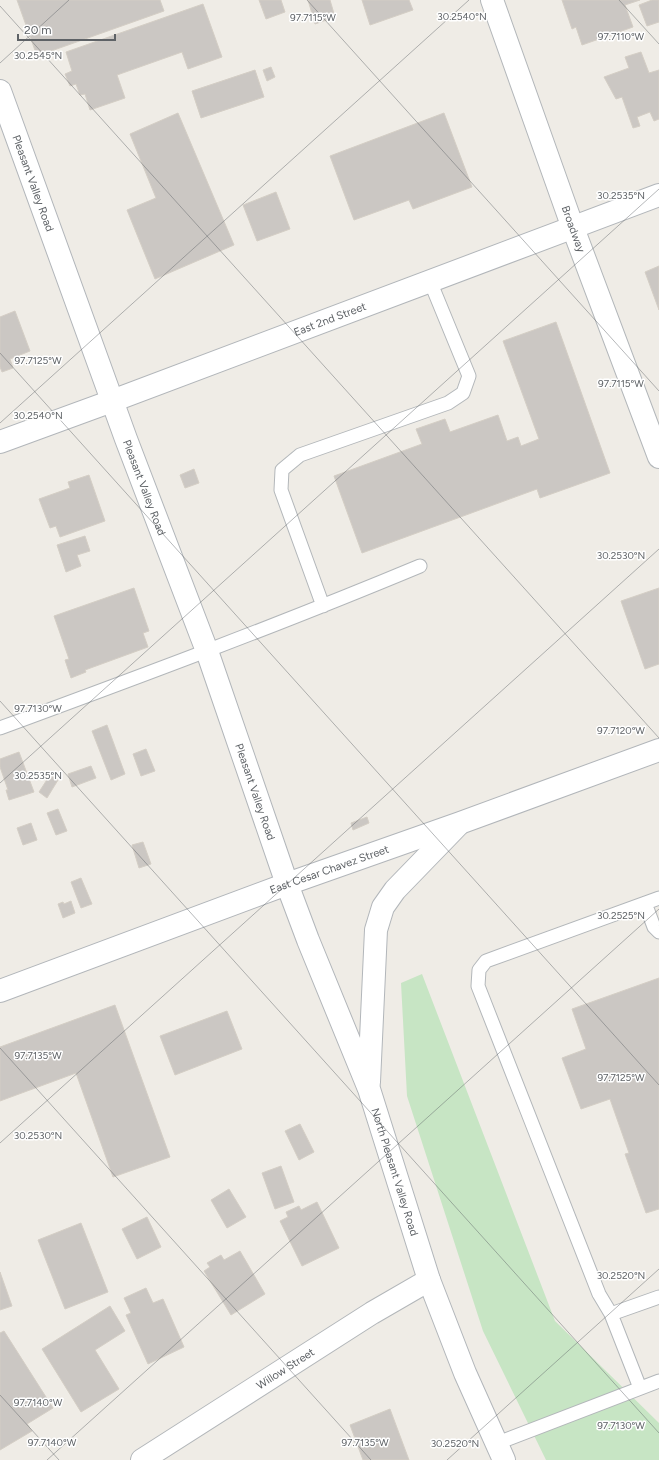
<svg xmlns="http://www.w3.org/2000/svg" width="659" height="1460" font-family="Figtree,sans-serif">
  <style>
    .green { fill: #c7e5c4 }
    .building { fill: #cbc7c3; stroke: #d4cec5 }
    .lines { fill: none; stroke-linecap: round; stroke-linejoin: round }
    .lane-casing { stroke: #b3b7ba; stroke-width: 15 }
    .street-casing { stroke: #b3b7ba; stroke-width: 24 }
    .secondary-casing { stroke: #b2b6ba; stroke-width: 24 }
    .lane { stroke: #fff; stroke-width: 13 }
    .street { stroke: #fff; stroke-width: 22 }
    .secondary { stroke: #fff; stroke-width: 22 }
    .ticks { fill: none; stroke: #5e6266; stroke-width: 1; stroke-opacity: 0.45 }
    .labels { text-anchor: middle; stroke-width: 3; stroke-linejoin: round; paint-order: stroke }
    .street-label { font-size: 11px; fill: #5e6266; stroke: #fff }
    .ticks-label { font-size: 10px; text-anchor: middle; fill: #5e6266; stroke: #fff; stroke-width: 3; stroke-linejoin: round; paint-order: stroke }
  </style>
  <rect width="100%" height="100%" fill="#efece6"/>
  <!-- green -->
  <path class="green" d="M 422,974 L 555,1321 L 659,1423 L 659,1460 L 546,1460 L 483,1331 L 407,1096 L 401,983 Z"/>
  <!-- building -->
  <path class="building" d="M 17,0 L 160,0 L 164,11 L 37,56 Z
    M 259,0 L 281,0 L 285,12 L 266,19 Z
    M 308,0 L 330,0 L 335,17 L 315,24 Z
    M 362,0 L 409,0 L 413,10 L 370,25 Z
    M 562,0 L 640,0 L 625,5 L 633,27 L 582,45 L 576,27 L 572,29 Z
    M 652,0 L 659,0 L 659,22 L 647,26 L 639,5 Z
    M 203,4 L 222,57 L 188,69 L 182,52 L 117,75 L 125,98 L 90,110 L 85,94 L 80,95 L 76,84 L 70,86 L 65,74 L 72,71 L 66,52 Z
    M 641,52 L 649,73 L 659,70 L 659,119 L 654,121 L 650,112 L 637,117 L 640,126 L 633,128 L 622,97 L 616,99 L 604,77 L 629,68 L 625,57 Z
    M 271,67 L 275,77 L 267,81 L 263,70 Z
    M 255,70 L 264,97 L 201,118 L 192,91 Z
    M 178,113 L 234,245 L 155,279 L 127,210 L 156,198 L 130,134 Z
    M 444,113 L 472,187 L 413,209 L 409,200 L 354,220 L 330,156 Z
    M 276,192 L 290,229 L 257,241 L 243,205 Z
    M 659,266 L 659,310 L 645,272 Z
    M 15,311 L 30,351 L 10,359 L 13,368 L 2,372 L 0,367 L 0,317 Z
    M 556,322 L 610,473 L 540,498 L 537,489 L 362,553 L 334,476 L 422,444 L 416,429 L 445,419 L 450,432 L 498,415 L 507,441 L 518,437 L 521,446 L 539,439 L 503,341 Z
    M 194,469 L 199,483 L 185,488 L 180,475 Z
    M 89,475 L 105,521 L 60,537 L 56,526 L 50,528 L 39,499 L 70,488 L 68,482 Z
    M 85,536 L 90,551 L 77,555 L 81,566 L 66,572 L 57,545 Z
    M 134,588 L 149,631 L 143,633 L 148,647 L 85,670 L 86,672 L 71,678 L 65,660 L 69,659 L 54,616 Z
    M 659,588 L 659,664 L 645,669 L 621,601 Z
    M 107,725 L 125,774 L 111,780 L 92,731 Z
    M 146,749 L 155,771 L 141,776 L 133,754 Z
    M 19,752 L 34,792 L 9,800 L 6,790 L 8,790 L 0,767 L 0,759 Z
    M 91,766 L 96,778 L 72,787 L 68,774 Z
    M 50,775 L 58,780 L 47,798 L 39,792 Z
    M 58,809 L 67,831 L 56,835 L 47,813 Z
    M 367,817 L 369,823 L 353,830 L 351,823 Z
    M 31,823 L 37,840 L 23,845 L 17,828 Z
    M 143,842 L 151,864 L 139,868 L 132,845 Z
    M 81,878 L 92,904 L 81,908 L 71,882 Z
    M 71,901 L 75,913 L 63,918 L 58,904 L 63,902 L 64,904 Z
    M 659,978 L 659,1209 L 646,1213 L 625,1154 L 629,1153 L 610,1099 L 581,1109 L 562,1058 L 586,1049 L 572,1009 Z
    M 115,1005 L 170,1157 L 113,1177 L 76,1073 L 0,1101 L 0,1047 Z
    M 227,1011 L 242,1049 L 175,1075 L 160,1036 Z
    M 300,1124 L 314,1152 L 299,1160 L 285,1131 Z
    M 281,1166 L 294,1202 L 275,1209 L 262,1173 Z
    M 229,1189 L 246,1217 L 227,1228 L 211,1200 Z
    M 317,1202 L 339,1248 L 302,1266 L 280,1221 L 288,1217 L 286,1212 L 299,1206 L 301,1210 Z
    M 147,1217 L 161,1247 L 137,1259 L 122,1229 Z
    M 81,1223 L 108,1292 L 65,1309 L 38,1240 Z
    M 240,1251 L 265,1294 L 231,1315 L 204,1271 L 210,1267 L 207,1263 L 221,1255 L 224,1260 Z
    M 0,1272 L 12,1306 L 0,1310 Z
    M 146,1288 L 153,1303 L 163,1299 L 184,1347 L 148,1364 L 126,1315 L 131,1313 L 124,1298 Z
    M 110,1306 L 125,1331 L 95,1350 L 119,1389 L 81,1412 L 42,1349 Z
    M 4,1331 L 53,1408 L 27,1424 L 32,1431 L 0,1450 L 0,1333 Z
    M 390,1409 L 409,1460 L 363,1460 L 350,1425 Z"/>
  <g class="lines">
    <!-- lane casing -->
    <g class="lane-casing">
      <path id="lane" d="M 323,606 L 281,490 L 282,470 L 300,455 L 448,403 L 463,393 L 469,376 L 430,281
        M 0,728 C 141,676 281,624 420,566
        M 645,903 L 654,927 L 659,932
        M 611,1314 L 659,1297
        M 640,1388 L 611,1314 L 599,1294 L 478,986 L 479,970 L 486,961 L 659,898
        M 495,1444 L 659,1381"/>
    </g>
    <!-- street casing -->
    <g class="street-casing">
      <g id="street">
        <path id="s1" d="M 492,0 L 573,228 L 659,457"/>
        <path id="s2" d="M 142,1460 L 372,1313 L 429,1280"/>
      </g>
    </g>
    <!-- secondary casing -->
    <g class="secondary-casing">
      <g id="secondary">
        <path id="s3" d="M 0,91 L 126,439 L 207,651 L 287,884 L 308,940 L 369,1089 L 429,1280 L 465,1373 L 504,1460"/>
        <path id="s4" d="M 0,442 L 112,401 L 659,195"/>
        <path id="s5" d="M 0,991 L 287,884 L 460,823 L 659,750"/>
        <path d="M 369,1082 L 376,930 L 383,907 L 395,890 L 458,825"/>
      </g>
    </g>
    <!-- lane -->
    <use href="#lane" class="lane"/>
    <!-- street -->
    <use href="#street" class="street"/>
    <!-- secondary -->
    <use href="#secondary" class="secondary"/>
  </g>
  <!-- ticks -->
  <path class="ticks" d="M 307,0 L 659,391M 619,0 L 659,44M 0,6 L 659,738M 0,63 L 69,0M 0,353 L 659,1085M 0,423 L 469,0M 0,701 L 659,1433M 0,783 L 659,189M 0,1048 L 371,1460M 0,1143 L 659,549M 0,1395 L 59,1460M 47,1460 L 659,909M 447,1460 L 659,1269"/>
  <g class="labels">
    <!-- street labels -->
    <g class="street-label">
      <text dy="4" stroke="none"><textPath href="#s3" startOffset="98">Pleasant Valley Road</textPath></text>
      <text dy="4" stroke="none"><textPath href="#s1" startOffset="243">Broadway</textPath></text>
      <text dy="4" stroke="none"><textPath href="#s4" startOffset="352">East 2nd Street</textPath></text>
      <text dy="4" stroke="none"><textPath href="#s3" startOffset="422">Pleasant Valley Road</textPath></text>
      <text dy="4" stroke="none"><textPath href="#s3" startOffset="746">Pleasant Valley Road</textPath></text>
      <text dy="4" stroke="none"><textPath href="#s5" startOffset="351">East Cesar Chavez Street</textPath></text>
      <text dy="4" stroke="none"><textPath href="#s3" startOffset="1151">North Pleasant Valley Road</textPath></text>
      <text dy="4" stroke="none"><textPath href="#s2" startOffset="170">Willow Street</textPath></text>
    </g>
  </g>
  <g class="ticks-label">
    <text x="462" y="20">30.2540°N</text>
    <text x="313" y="21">97.7115°W</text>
    <text x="621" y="40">97.7110°W</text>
    <text x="38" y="59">30.2545°N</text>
    <text x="621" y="199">30.2535°N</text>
    <text x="38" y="364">97.7125°W</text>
    <text x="621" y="387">97.7115°W</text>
    <text x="38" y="419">30.2540°N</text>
    <text x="621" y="559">30.2530°N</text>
    <text x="38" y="712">97.7130°W</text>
    <text x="621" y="734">97.7120°W</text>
    <text x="38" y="779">30.2535°N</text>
    <text x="621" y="919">30.2525°N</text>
    <text x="38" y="1059">97.7135°W</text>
    <text x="621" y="1081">97.7125°W</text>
    <text x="38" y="1139">30.2530°N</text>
    <text x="621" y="1279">30.2520°N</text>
    <text x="38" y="1406">97.7140°W</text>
    <text x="621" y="1429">97.7130°W</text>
    <text x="52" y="1446">97.7140°W</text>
    <text x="365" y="1446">97.7135°W</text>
    <text x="455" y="1447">30.2520°N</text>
  </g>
  <!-- scale -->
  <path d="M18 34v6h97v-6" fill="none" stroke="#5e6266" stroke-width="2"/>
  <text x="24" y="34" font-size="12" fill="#5e6266" stroke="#ffffff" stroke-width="3" paint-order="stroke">20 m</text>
</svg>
